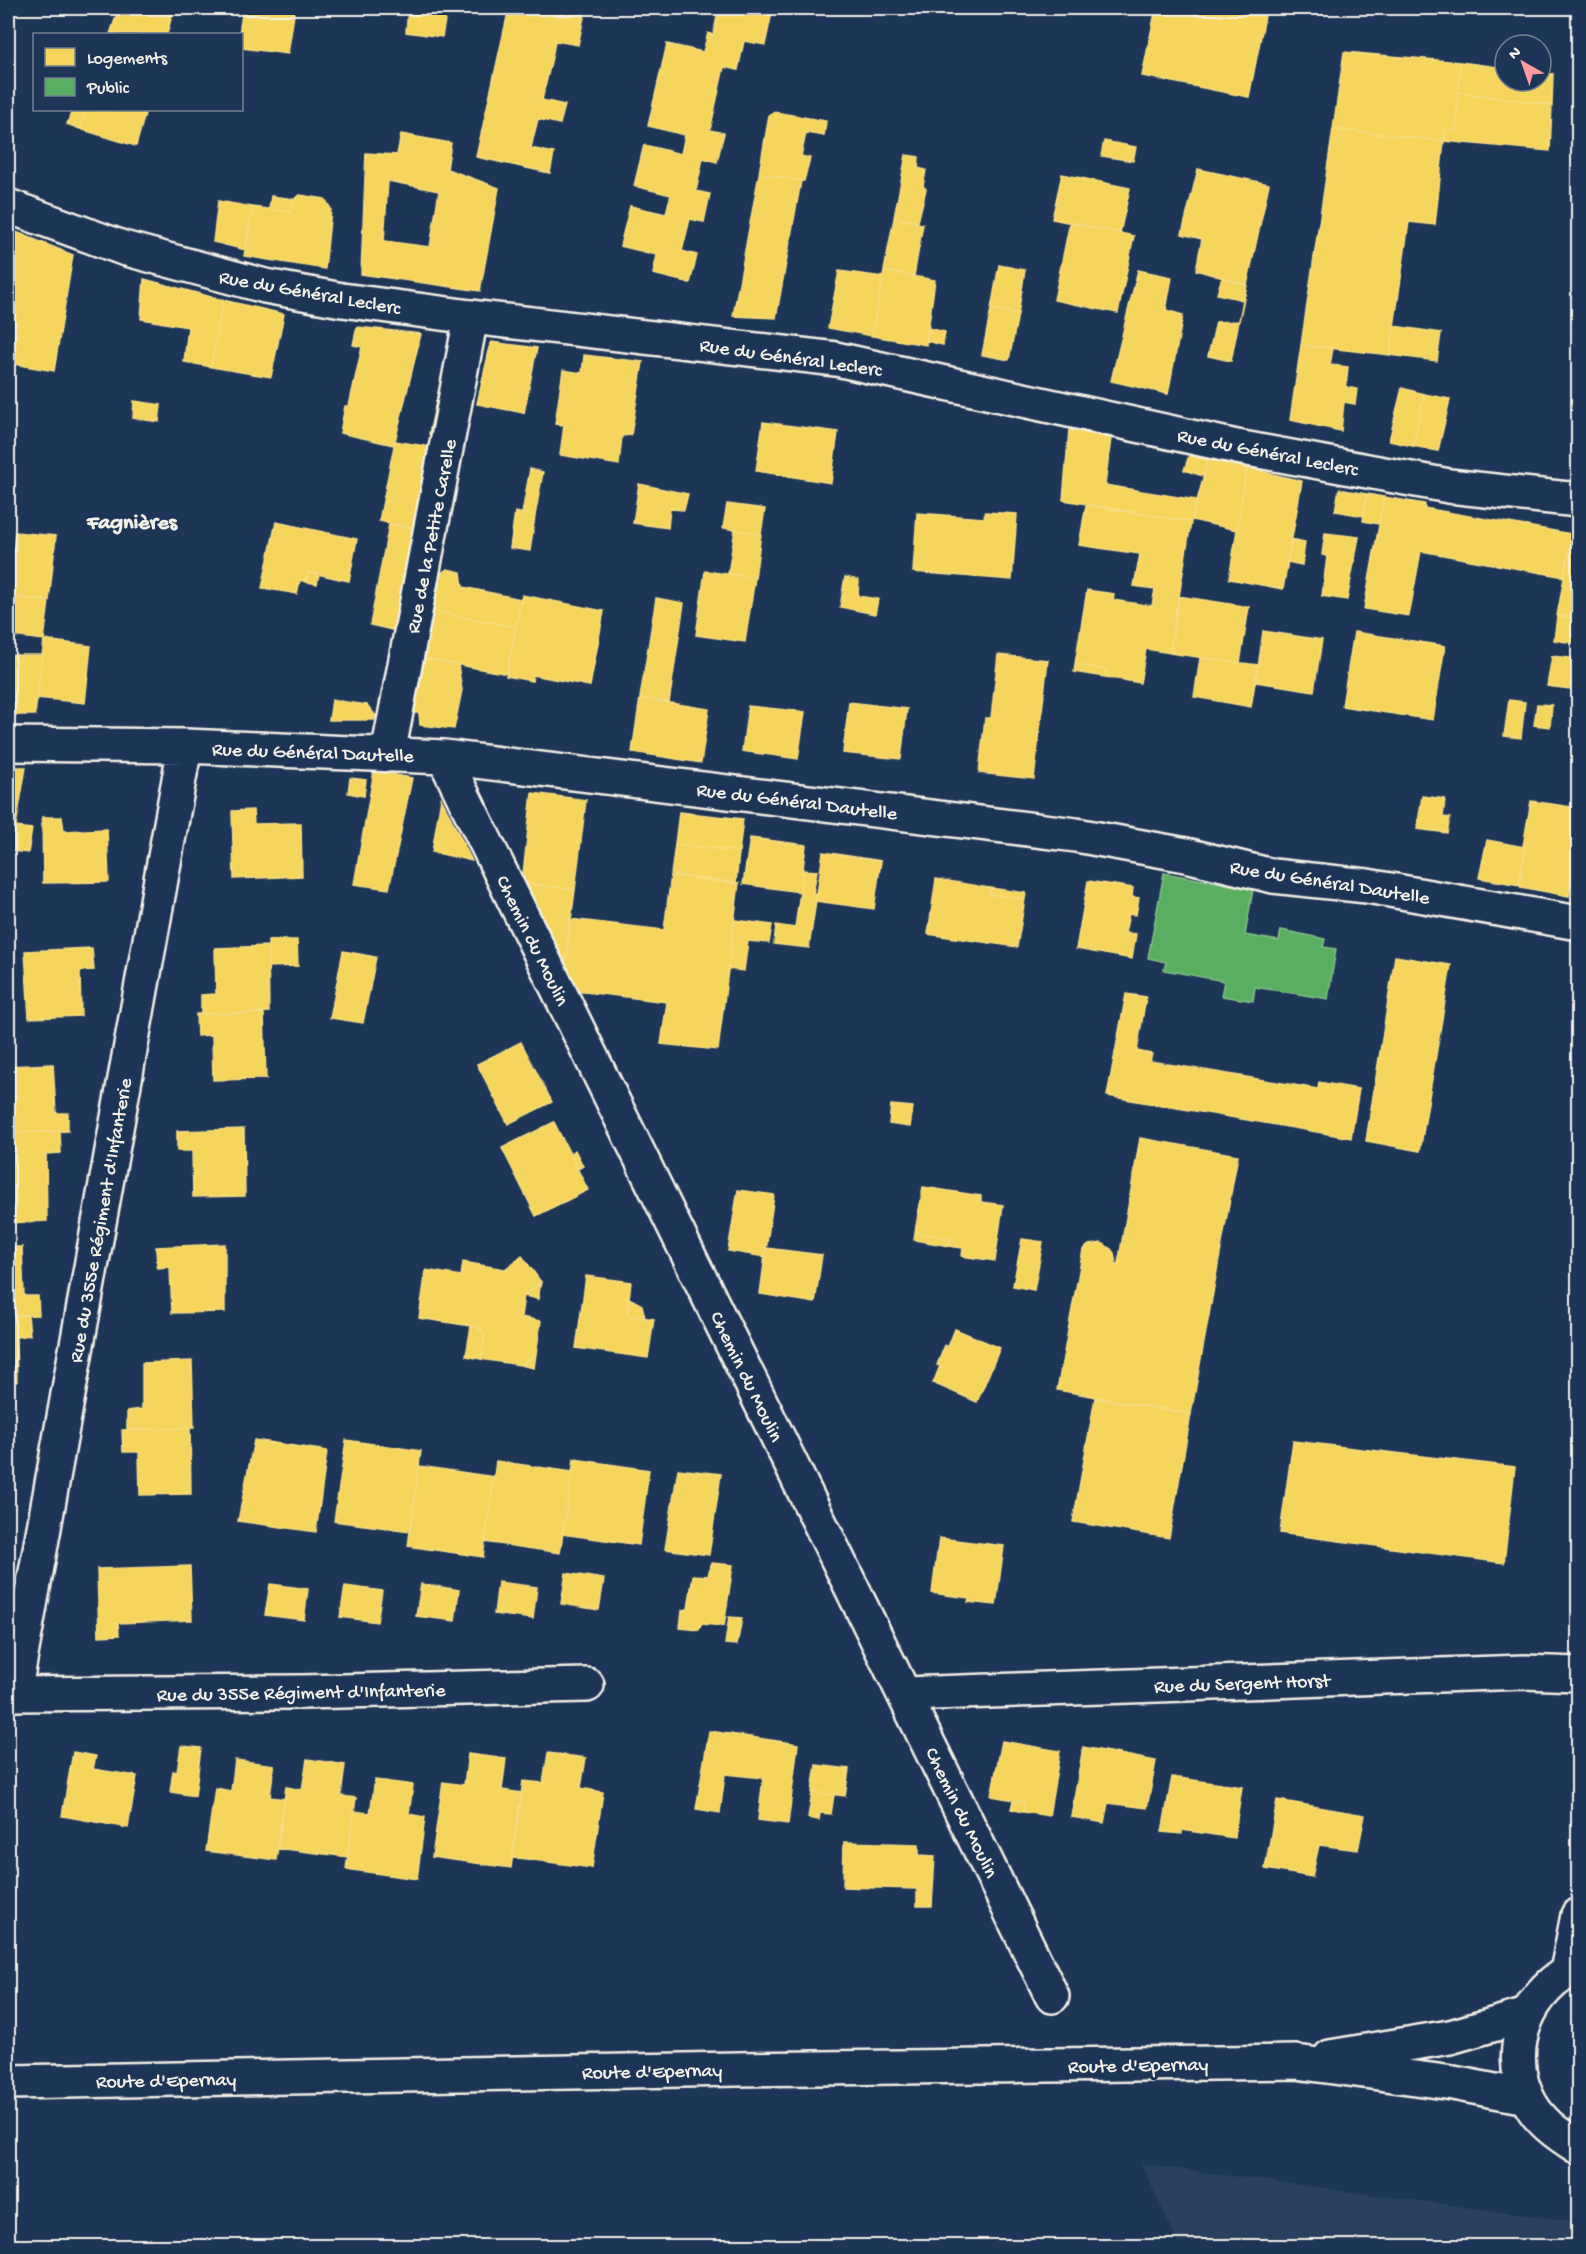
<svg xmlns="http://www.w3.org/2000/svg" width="1586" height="2254" font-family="'Gochi Hand',sans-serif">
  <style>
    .built { fill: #2a4060 }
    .homes { fill: #f6d55c; stroke: #f5dd86; stroke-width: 1.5; fill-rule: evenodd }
    .public { fill: #5aae61; stroke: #88c28a; stroke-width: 1.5 }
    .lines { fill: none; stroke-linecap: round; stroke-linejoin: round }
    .minor-casing { stroke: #f4f1e8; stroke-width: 38 }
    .tertiary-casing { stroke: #f4f1e8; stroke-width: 38 }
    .secondary-casing { stroke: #f4f1e8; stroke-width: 38 }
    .minor { stroke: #1d3557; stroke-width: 33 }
    .tertiary { stroke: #1d3557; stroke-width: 33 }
    .secondary { stroke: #1d3557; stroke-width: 33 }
    .labels { text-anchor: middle; stroke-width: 6; stroke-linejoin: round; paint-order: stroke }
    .street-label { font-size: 20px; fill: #f4f1e8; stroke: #1d3557 }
    .quarter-label { font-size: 22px; font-weight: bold; fill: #f4f1e8; stroke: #1d3557 }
  </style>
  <rect width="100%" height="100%" fill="#1d3557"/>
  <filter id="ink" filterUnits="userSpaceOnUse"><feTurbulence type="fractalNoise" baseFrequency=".0167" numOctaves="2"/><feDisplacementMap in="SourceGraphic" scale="12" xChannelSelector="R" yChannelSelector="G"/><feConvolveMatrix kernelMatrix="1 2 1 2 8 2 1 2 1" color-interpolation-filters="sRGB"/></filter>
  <g filter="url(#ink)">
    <!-- built -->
    <path class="built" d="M 1141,2164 L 1578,2222 L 1578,2246 L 1180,2246 Z"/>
    <!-- homes -->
    <path class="homes" d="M 119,8 L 174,8 L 167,34 L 110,34 Z
      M 243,8 L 295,8 L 288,54 L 242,48 L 242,34 L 239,34 Z
      M 408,8 L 449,8 L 449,13 L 446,14 L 442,37 L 406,32 Z
      M 509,8 L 586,8 L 578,45 L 555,41 L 553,53 L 542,100 L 565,105 L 560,124 L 538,119 L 533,139 L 531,148 L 554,153 L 550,173 L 476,157 Z
      M 719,8 L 773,8 L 765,45 L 744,41 L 738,70 L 724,67 L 710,130 L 724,133 L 717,162 L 703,158 L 696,191 L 710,194 L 704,222 L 690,219 L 682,251 L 697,255 L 690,283 L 653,274 L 657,255 L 620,246 L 630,206 L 666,214 L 668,205 L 671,195 L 634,186 L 644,145 L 681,154 L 685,135 L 648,126 L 667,44 L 703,52 L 708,33 L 713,35 Z
      M 1156,8 L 1219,8 L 1265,16 L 1249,97 L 1142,76 Z
      M 1344,52 L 1460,62 L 1456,131 L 1445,131 L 1444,141 L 1333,129 Z
      M 1460,62 L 1505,68 L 1505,81 L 1541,81 L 1541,73 L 1553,74 L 1552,105 L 1458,92 Z
      M 1458,92 L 1552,105 L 1550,151 L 1444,141 L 1445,131 L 1456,131 Z
      M 72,110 L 86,110 L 80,129 L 67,124 Z
      M 86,110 L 146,110 L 136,146 L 80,129 Z
      M 775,112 L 826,121 L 824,136 L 806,133 L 801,156 L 810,158 L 804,181 L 759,174 L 769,115 Z
      M 1333,129 L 1444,141 L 1435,225 L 1409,222 L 1390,355 L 1301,345 Z
      M 401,134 L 451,143 L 447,169 L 499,188 L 480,291 L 361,274 L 366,153 L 397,155 ZM 388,181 L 439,191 L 430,247 L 384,241 Z
      M 1104,141 L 1136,147 L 1133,161 L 1101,156 Z
      M 906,155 L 919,157 L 918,168 L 926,170 L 923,186 L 926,189 L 918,222 L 894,218 Z
      M 1198,169 L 1269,184 L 1247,285 L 1196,270 L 1202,239 L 1182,234 Z
      M 759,174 L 801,181 L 776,318 L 733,316 Z
      M 1062,174 L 1130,188 L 1120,233 L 1052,219 Z
      M 300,195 L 325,199 L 331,209 L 325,269 L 244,256 L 253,207 L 291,212 L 294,199 Z
      M 271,196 L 294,199 L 291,212 L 269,209 Z
      M 218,201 L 253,207 L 246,250 L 213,242 Z
      M 894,218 L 923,224 L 914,276 L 884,271 Z
      M 1070,222 L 1134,236 L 1118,313 L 1054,300 Z
      M 11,230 L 73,255 L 54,371 L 8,363 L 8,248 Z
      M 999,265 L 1025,270 L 1018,314 L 991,309 Z
      M 1138,270 L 1172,277 L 1166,310 L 1183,315 L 1168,394 L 1111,381 Z
      M 839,271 L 883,277 L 872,336 L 828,328 Z
      M 884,271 L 935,280 L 926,345 L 872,336 Z
      M 1222,277 L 1247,285 L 1239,321 L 1243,300 L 1217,294 Z
      M 144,279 L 223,300 L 211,367 L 184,362 L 188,327 L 141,319 Z
      M 223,300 L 284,314 L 271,377 L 211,367 Z
      M 991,309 L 1018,314 L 1009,360 L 982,355 Z
      M 1239,321 L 1231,361 L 1208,356 L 1216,322 Z
      M 1394,326 L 1441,333 L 1437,361 L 1390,355 Z
      M 357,327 L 421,334 L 394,445 L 340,433 L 345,406 L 349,406 L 362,347 L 353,345 Z
      M 928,328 L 945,332 L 943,345 L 926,341 Z
      M 491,342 L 537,348 L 524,413 L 477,404 Z
      M 1301,345 L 1333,348 L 1330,365 L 1348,367 L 1346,387 L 1357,389 L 1355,404 L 1344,402 L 1341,431 L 1290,420 Z
      M 584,355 L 643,362 L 631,435 L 622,436 L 619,465 L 560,455 L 564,425 L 555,424 L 563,370 L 582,373 Z
      M 1402,388 L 1424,394 L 1413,446 L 1389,441 Z
      M 438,393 L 450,395 L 441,435 L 429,434 Z
      M 1424,394 L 1450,399 L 1438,451 L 1413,446 Z
      M 134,401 L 161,405 L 159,422 L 133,418 Z
      M 763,422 L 838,432 L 831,483 L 756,471 Z
      M 1069,430 L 1111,438 L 1105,485 L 1197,500 L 1191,522 L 1063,500 Z
      M 395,441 L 438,448 L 422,530 L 379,521 Z
      M 1190,453 L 1208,460 L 1203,476 L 1184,470 Z
      M 1208,460 L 1247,468 L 1237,530 L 1192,520 Z
      M 1247,468 L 1302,481 L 1283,589 L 1229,579 Z
      M 530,469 L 543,472 L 535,516 L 522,514 Z
      M 639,484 L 688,494 L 684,510 L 670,509 L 668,528 L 633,523 Z
      M 1339,489 L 1367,494 L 1363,516 L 1335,511 Z
      M 1367,494 L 1384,497 L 1379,524 L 1363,521 Z
      M 1384,497 L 1425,504 L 1424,508 L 1572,534 L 1564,577 L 1421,551 L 1409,616 L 1364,609 Z
      M 727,504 L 765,509 L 761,534 L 723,528 Z
      M 1086,505 L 1191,522 L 1170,653 L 1146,649 L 1140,683 L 1105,677 L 1106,670 L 1075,664 L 1087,590 L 1114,594 L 1113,600 L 1152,606 L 1155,589 L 1134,586 L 1140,554 L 1079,545 Z
      M 515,512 L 535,516 L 530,551 L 510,548 Z
      M 985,512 L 1017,514 L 1012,580 L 913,572 L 917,513 L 984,518 Z
      M 276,522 L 357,539 L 349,581 L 308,572 L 306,582 L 300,580 L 297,594 L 262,588 Z
      M 389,524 L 422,530 L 401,632 L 370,625 Z
      M 735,530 L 761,534 L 755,578 L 728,574 Z
      M 15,532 L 56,536 L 49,601 L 8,597 Z
      M 1325,533 L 1359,537 L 1347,600 L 1322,596 L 1327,556 L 1322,555 Z
      M 1572,534 L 1578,535 L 1578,619 L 1557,616 Z
      M 1291,539 L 1305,542 L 1302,565 L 1287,562 Z
      M 447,569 L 461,572 L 463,587 L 521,599 L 516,627 L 430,611 L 439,575 Z
      M 705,571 L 755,578 L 745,642 L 696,635 Z
      M 308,572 L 319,574 L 317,584 L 306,582 Z
      M 845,577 L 859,580 L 858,596 L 878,599 L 875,614 L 840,607 Z
      M 522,595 L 604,611 L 590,686 L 533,675 L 532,681 L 506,676 Z
      M 1178,596 L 1249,607 L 1240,663 L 1170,653 Z
      M 14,597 L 49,601 L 44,640 L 13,636 Z
      M 656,598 L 684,603 L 669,703 L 640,698 Z
      M 430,611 L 516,627 L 507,674 L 421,658 Z
      M 1557,616 L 1578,619 L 1578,639 L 1573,643 L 1554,640 Z
      M 1263,631 L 1322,640 L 1314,691 L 1256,682 Z
      M 1354,632 L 1445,646 L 1433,720 L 1342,706 Z
      M 44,640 L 91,646 L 85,703 L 37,698 Z
      M 8,655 L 42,655 L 35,715 L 8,715 Z
      M 998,655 L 1048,660 L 1034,779 L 979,773 L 985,718 L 991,718 Z
      M 1552,656 L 1578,659 L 1578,690 L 1547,686 Z
      M 424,658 L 458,665 L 462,690 L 454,729 L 420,725 L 419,713 L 413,713 Z
      M 1200,658 L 1258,665 L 1251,707 L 1194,697 Z
      M 1075,664 L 1106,670 L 1105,677 L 1074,672 Z
      M 640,698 L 709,709 L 701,763 L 632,752 Z
      M 332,700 L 367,705 L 376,716 L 374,720 L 329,720 Z
      M 1509,700 L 1525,702 L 1521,738 L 1504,736 Z
      M 849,702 L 907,709 L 901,759 L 843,753 Z
      M 1537,704 L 1552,705 L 1550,727 L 1534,725 Z
      M 748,706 L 805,712 L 798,759 L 742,751 Z
      M 8,767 L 26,767 L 11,855 L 8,854 Z
      M 374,771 L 412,778 L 389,889 L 354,884 Z
      M 350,778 L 366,780 L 364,796 L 348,793 Z
      M 532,793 L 586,800 L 575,890 L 522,883 Z
      M 1422,796 L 1445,799 L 1443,817 L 1450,818 L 1447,833 L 1417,829 Z
      M 441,798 L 472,861 L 432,852 Z
      M 1531,801 L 1578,808 L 1578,838 L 1569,896 L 1520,887 L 1525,847 L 1523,846 Z
      M 253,810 L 254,824 L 301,823 L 302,876 L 234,879 L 232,811 Z
      M 679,812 L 743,819 L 739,852 L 675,844 Z
      M 42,817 L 62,817 L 64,831 L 107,829 L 109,882 L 43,883 Z
      M 15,827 L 32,829 L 28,853 L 12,851 Z
      M 750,838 L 806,845 L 800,892 L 743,884 Z
      M 1487,840 L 1525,847 L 1519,885 L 1479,878 Z
      M 675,844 L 739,852 L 736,884 L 671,875 Z
      M 823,852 L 881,861 L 874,909 L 816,901 Z
      M 803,870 L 817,871 L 813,893 L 817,894 L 809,948 L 774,944 L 776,925 L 795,928 Z
      M 671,875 L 739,883 L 718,1050 L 661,1044 L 667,1002 L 577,991 L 565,966 L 570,919 L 664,930 Z
      M 936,879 L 990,888 L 989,894 L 1025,899 L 1017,947 L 928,934 Z
      M 1088,881 L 1133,888 L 1132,897 L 1139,898 L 1136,915 L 1129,914 L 1125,933 L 1136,934 L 1132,959 L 1076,949 Z
      M 522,883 L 575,890 L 565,966 Z
      M 990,888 L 1026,893 L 1025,899 L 989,894 Z
      M 735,920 L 772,925 L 769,943 L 748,941 L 744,971 L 728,969 Z
      M 268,940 L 297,940 L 298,966 L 268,967 Z
      M 268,946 L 269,1012 L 201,1014 L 201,995 L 216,994 L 215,948 Z
      M 92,948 L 94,970 L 80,971 L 81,1016 L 29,1018 L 25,951 Z
      M 343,951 L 376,957 L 363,1023 L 330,1018 Z
      M 1395,956 L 1451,965 L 1420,1151 L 1366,1141 Z
      M 1126,994 L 1146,997 L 1137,1051 L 1152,1054 L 1150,1061 L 1318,1089 L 1319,1082 L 1359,1089 L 1351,1138 L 1107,1096 Z
      M 264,1013 L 266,1079 L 213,1080 L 212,1035 L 197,1036 L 196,1014 Z
      M 521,1042 L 552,1102 L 508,1124 L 477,1064 Z
      M 53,1064 L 56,1113 L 68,1113 L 68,1131 L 8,1133 L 8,1066 Z
      M 891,1105 L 913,1107 L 910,1127 L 889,1124 Z
      M 554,1122 L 588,1190 L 536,1216 L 502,1148 Z
      M 244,1129 L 245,1196 L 193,1197 L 192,1151 L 177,1151 L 177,1131 Z
      M 60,1131 L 61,1153 L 46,1154 L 47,1221 L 8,1223 L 8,1133 Z
      M 1140,1138 L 1238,1155 L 1191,1414 L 1057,1390 L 1083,1250 L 1089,1245 L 1102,1243 L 1111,1249 L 1114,1253 L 1116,1264 L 1118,1264 Z
      M 575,1150 L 583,1166 L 578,1169 L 570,1153 Z
      M 923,1187 L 981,1196 L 981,1202 L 1003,1205 L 995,1261 L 962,1256 L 963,1248 L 949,1246 L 950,1238 L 915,1232 Z
      M 738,1190 L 774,1195 L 765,1257 L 728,1251 Z
      M 915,1232 L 950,1238 L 949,1246 L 914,1240 Z
      M 1022,1239 L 1043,1242 L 1034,1290 L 1013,1286 Z
      M 225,1244 L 225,1312 L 172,1313 L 170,1267 L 157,1268 L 156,1247 Z
      M 8,1247 L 22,1247 L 24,1296 L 38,1296 L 39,1315 L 8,1316 Z
      M 766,1248 L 822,1255 L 815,1303 L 760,1294 Z
      M 522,1256 L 541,1282 L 524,1295 L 521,1317 L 541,1321 L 536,1354 L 520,1365 L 481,1359 L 485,1335 L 478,1327 L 419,1318 L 426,1270 L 461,1276 L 463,1262 L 505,1269 Z
      M 586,1276 L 631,1282 L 627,1315 L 654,1319 L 648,1358 L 576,1348 Z
      M 541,1282 L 538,1299 L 524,1296 L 524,1295 Z
      M 629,1298 L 642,1305 L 645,1318 L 627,1315 Z
      M 28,1315 L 30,1335 L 16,1337 L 17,1382 L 8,1382 L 8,1316 Z
      M 471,1326 L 478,1327 L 485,1335 L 481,1359 L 466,1356 Z
      M 955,1329 L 1000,1348 L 977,1402 L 933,1383 L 940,1366 L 937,1365 L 945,1345 L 948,1347 Z
      M 536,1354 L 534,1368 L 520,1365 Z
      M 192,1361 L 194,1428 L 127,1430 L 127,1411 L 142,1409 L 142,1363 Z
      M 1095,1398 L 1191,1414 L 1169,1538 L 1073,1522 Z
      M 190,1428 L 191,1494 L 140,1495 L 139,1452 L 123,1452 L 122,1430 Z
      M 254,1440 L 327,1451 L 316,1532 L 238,1521 Z
      M 346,1440 L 421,1451 L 410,1531 L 334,1521 Z
      M 1293,1441 L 1515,1467 L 1504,1563 L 1280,1533 Z
      M 574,1459 L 649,1470 L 639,1545 L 563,1534 Z
      M 496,1461 L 572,1472 L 560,1553 L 485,1542 Z
      M 419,1466 L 494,1477 L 483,1557 L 408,1546 Z
      M 678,1469 L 721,1474 L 709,1555 L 665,1549 Z
      M 939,1538 L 1004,1546 L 996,1605 L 968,1602 L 969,1598 L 932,1593 Z
      M 711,1563 L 733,1565 L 724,1626 L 701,1624 L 699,1630 L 680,1628 L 682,1610 L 688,1609 L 693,1575 L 708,1576 Z
      M 190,1566 L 192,1620 L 118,1623 L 119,1635 L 99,1636 L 97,1569 Z
      M 566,1573 L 604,1579 L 599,1610 L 561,1604 Z
      M 498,1582 L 537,1587 L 533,1619 L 494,1614 Z
      M 270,1584 L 308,1589 L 304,1620 L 265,1615 Z
      M 421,1584 L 459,1590 L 455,1621 L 416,1616 Z
      M 345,1586 L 382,1591 L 377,1622 L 340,1617 Z
      M 729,1617 L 742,1618 L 737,1645 L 725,1644 Z
      M 709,1731 L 798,1744 L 788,1824 L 758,1820 L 763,1778 L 725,1774 L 720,1813 L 696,1809 Z
      M 1002,1741 L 1060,1751 L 1049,1816 L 1023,1812 L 1025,1802 L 991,1796 Z
      M 181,1746 L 201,1748 L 195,1796 L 170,1792 L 173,1771 L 177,1772 Z
      M 1083,1747 L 1156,1761 L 1147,1808 L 1108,1803 L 1104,1823 L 1071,1817 Z
      M 73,1752 L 96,1756 L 93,1769 L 137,1776 L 128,1828 L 62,1816 Z
      M 548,1753 L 586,1758 L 581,1788 L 603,1792 L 592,1868 L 512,1857 L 523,1781 L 543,1783 Z
      M 468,1754 L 506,1759 L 502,1790 L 522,1793 L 511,1868 L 432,1857 L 443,1782 L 464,1785 Z
      M 307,1759 L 345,1765 L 341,1796 L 356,1798 L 348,1857 L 277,1848 L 286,1787 L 302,1790 Z
      M 235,1760 L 274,1765 L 270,1797 L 285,1799 L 276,1860 L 206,1851 L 215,1788 L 231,1791 Z
      M 816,1765 L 849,1769 L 845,1796 L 812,1792 Z
      M 1172,1777 L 1242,1787 L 1234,1838 L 1182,1830 L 1182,1834 L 1162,1832 Z
      M 375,1780 L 413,1785 L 409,1814 L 425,1817 L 417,1879 L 346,1869 L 354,1811 L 370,1813 Z
      M 812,1792 L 834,1795 L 831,1814 L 820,1813 L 819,1820 L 808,1818 Z
      M 1013,1800 L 1025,1802 L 1023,1812 L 1011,1809 Z
      M 1277,1800 L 1365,1815 L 1358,1850 L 1319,1845 L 1312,1877 L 1265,1869 Z
      M 844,1842 L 919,1844 L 919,1855 L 935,1856 L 932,1906 L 917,1906 L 917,1889 L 843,1887 Z"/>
    <!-- public -->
    <path class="public" d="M 1164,873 L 1253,889 L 1245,935 L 1279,941 L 1281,930 L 1325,939 L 1323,947 L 1336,949 L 1328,999 L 1255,987 L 1253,1001 L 1221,996 L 1224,981 L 1164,970 L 1166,962 L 1148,958 Z"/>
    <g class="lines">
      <!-- minor casing -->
      <g class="minor-casing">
        <path id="minor" d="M 8,744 L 185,746 L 444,757 L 1076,835 L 1186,855 L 1273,876 L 1367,886 L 1578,923
          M 388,754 L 471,317
          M 444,757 L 1052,1996
          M 8,1694 L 302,1692 L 587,1685
          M 14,1694 L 185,746
          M 905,1694 L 1524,1672 L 1578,1674
          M 1567,1972 L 1578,1915"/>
      </g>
      <!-- tertiary casing -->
      <g class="tertiary-casing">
        <path id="tertiary" d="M 8,206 L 123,248 L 265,286 L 342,300 L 471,317 L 836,359 L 1237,447 L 1449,486 L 1578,500"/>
      </g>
      <!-- secondary casing -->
      <g class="secondary-casing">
        <path id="secondary" d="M 1578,1967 C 1529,1987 1504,2047 1527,2097 C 1537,2120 1557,2134 1578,2147
          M 1330,2057 L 1450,2037 L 1527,2015
          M 8,2082 L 738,2069 L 1296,2062 L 1453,2083 L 1527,2097"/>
      </g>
      <!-- minor -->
      <use href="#minor" class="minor"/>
      <!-- tertiary -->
      <use href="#tertiary" class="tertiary"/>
      <!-- secondary -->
      <use href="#secondary" class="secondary"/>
    </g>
  </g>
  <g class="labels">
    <!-- street labels -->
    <g class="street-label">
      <text transform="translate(310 291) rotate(10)" y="7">Rue du Général Leclerc</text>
      <text transform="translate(791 356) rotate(8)" y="7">Rue du Général Leclerc</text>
      <text transform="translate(1268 451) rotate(11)" y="7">Rue du Général Leclerc</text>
      <text transform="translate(430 536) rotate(-79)" y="7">Rue de la Petite Carelle</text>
      <text transform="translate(313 751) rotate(2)" y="7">Rue du Général Dautelle</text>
      <text transform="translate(797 800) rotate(7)" y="7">Rue du Général Dautelle</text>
      <text transform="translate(1330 881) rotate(9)" y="7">Rue du Général Dautelle</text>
      <text transform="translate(534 940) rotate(64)" y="7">Chemin du Moulin</text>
      <text transform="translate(99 1220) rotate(-80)" y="7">Rue du 355e Régiment d'Infanterie</text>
      <text transform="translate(748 1376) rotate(64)" y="7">Chemin du Moulin</text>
      <text transform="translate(1242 1682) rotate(-2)" y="7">Rue du Sergent Horst</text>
      <text transform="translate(301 1691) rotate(-1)" y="7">Rue du 355e Régiment d'Infanterie</text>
      <text transform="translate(963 1812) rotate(64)" y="7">Chemin du Moulin</text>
      <text transform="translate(1138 2064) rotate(-1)" y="7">Route d'Epernay</text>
      <text transform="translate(652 2070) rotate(-1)" y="7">Route d'Epernay</text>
      <text transform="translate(166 2079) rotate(-1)" y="7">Route d'Epernay</text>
    </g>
    <!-- quarter labels -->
    <g class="quarter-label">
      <text x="132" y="528">Fagnières</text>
    </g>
  </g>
  <!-- margin -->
  <rect width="1586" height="2254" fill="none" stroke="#1d3557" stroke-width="30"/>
  <rect x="15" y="15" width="1556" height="2224" fill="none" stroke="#f4f1e8" stroke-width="2" filter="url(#ink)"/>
  <!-- legend -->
  <rect x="33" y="33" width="210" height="78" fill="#1d3557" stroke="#738091" stroke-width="1.5"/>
  <rect x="45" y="48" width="30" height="18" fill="#f6d55c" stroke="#738091" stroke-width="1.5"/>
  <text x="87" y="63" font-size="18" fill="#f4f1e8">Logements</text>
  <rect x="45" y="78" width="30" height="18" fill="#5aae61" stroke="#738091" stroke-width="1.5"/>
  <text x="87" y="93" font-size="18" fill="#f4f1e8">Public</text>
  <!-- north arrow -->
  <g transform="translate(1523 63) rotate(320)"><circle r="28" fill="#1d3557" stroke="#738091" stroke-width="1.5"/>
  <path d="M0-4.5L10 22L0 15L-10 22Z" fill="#ff9aa2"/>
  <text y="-9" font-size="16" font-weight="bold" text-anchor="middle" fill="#f4f1e8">N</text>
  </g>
</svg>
